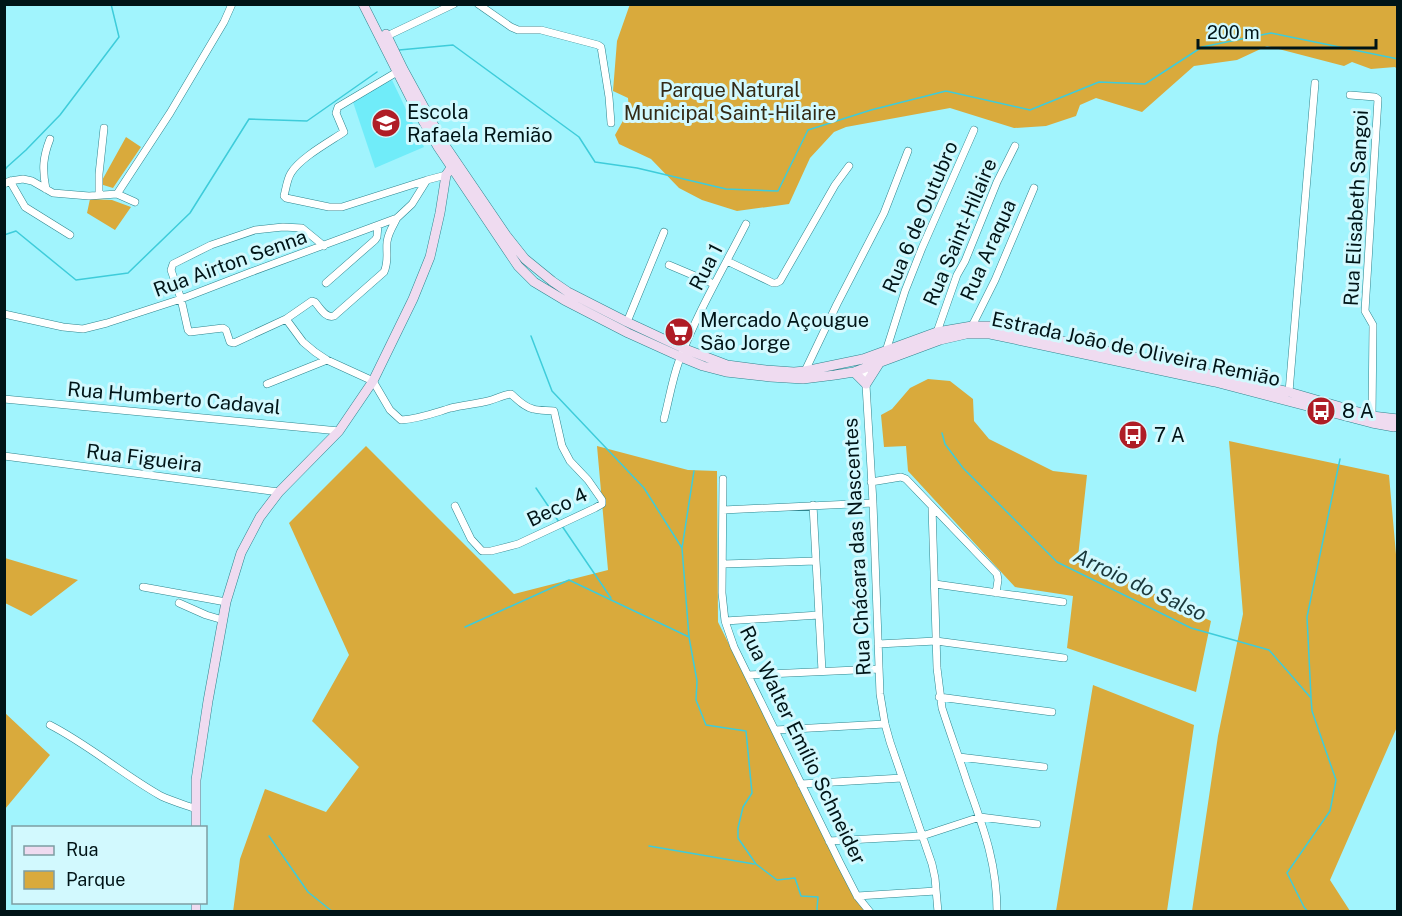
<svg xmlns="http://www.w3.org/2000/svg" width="1402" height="916" font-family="'Public Sans',sans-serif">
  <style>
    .built { fill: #70ecf9 }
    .green { fill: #d9aa3c }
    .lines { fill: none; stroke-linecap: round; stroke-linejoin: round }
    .stream { stroke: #3eccda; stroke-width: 1.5 }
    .minor-casing { stroke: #2f858e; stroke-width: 8 }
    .secondary-casing { stroke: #2f858e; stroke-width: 10 }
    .minor { stroke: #fff; stroke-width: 7 }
    .secondary { stroke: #efdbf0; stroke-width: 9 }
    .labels { text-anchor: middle; stroke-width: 6; stroke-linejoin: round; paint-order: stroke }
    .park-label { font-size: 20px; fill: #342a16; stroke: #d2f9fe }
    .poi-label { font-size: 20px; fill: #001417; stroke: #d2f9fe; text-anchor: start }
    .street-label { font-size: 20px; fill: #001417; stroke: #d2f9fe }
    .water-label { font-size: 21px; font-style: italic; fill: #1a373a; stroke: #d2f9fe }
  </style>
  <rect width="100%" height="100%" fill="#a1f4fd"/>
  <!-- built -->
  <path class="built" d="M 392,80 L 424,147 L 375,168 L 352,99 Z"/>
  <!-- green -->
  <path class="green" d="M 630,4 L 1397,5 L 1397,69 L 1395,67 L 1371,69 L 1352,62 L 1344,66 L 1267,46 L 1237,60 L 1194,66 L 1142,112 L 1096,98 L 1080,105 L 1076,116 L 1046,126 L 1014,128 L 950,108 L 846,127 L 834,132 L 810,158 L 789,204 L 737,211 L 702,200 L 679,188 L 651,159 L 619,144 L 615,135 L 629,110 L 628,98 L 613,91 L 617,41 Z
    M 126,137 L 141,147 L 113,188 L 100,184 Z
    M 90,199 L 112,200 L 131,207 L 115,230 L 87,213 Z
    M 928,379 L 950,381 L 973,399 L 974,421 L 989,439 L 1053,471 L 1087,475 L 1078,557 L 1211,621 L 1196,692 L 1067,648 L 1073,596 L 1015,587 L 908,471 L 906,446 L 884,447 L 881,415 L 892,409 L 910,388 Z
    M 1229,441 L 1389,475 L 1398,577 L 1397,727 L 1330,880 L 1350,911 L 1192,911 L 1218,736 L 1243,614 Z
    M 366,446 L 514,594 L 608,570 L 597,446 L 688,470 L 717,471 L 718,622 L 855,899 L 865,911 L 233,912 L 240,859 L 265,789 L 326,812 L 359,767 L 312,721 L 349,655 L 289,523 Z
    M 4,558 L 5,558 L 78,580 L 31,616 L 5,603 Z
    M 1093,685 L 1194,725 L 1167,911 L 1056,911 Z
    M 5,713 L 50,755 L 5,809 L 4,809 Z"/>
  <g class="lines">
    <!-- stream -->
    <path class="stream" d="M 399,50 L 453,45 L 579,137 L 595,162 L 637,168 L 726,189 L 778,191 L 808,130 L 871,110 L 946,91 L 1030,110 L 1099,82 L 1145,84 L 1202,47 L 1271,33 L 1398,59
      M 4,171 L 7,167 L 26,150 L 60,115 L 119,37 L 111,4
      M 4,235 L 16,231 L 76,280 L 128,273 L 190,213 L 249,119 L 307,121 L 377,72
      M 531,336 L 552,391 L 644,488 L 682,548
      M 942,433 L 945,444 L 963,468 L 1057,562 L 1191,628 L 1269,650 L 1311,698 L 1312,711 L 1336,780 L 1330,811 L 1287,873 L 1304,907 L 1308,912
      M 694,471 L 682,548 L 689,637 L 697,681 L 696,700 L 706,725 L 746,731 L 752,793 L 743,807 L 738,828 L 738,838 L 756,864 L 777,880 L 795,878 L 801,896 L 818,897 L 817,909 L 818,912
      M 536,488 L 559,522
      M 562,526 L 611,598
      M 465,627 L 569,580 L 689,637
      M 1311,697 L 1307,617 L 1340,459
      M 269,836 L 308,892 L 333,912
      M 649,846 L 754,864"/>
    <!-- minor casing -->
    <g class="minor-casing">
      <path id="minor" d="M 478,4 L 511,27 L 518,30 L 541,30 L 598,45 L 601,47 L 609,97 L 611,123
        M 387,36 L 454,4
        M 397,72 L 338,107 L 336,113 L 344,132 C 329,142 300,158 291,173 C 287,179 286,189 284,196 L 286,198 L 329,207 L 342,207 L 427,180
        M 1350,95 L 1375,97 L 1378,99 L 1365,311 L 1373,325 L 1372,416
        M 10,181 L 25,207 L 70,235
        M 4,184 L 10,181 L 23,179 L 32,181 L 53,193 L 89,196 L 117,194 L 135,202
        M 46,189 C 42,169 43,157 50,139
        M 117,194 L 170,113 L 224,22 L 232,4
        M 99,195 L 99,174 L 104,128
        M 324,246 L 302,228 L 283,227 L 255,230 L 211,245 L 173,264 L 171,270 L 181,299 L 188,330 L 190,332 L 223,328 L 226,330 L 230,342 L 234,343 L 286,319 L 312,301 L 315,302 C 320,308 326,319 334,316 L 384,272 C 389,261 386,254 387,242 C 388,233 393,226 397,218
        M 727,261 L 773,283 L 776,283 L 780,281 L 835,185 L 849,166
        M 669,265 L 714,284
        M 326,283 L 375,240 L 377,237 L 378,225
        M 4,314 L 63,327 L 83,329 L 107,323 L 181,299 L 251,272 L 397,218 L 412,204 L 427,180 L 446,175
        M 286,319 L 303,342 L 315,352 L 327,360 L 373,381 L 390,410 L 401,420 C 419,419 434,413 451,408 C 463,405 476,404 488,401 C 496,399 503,395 511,394 C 518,400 524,407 533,409 C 540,411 547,410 554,411 L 562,446 L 570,461 L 588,480 L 602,500 L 602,504 L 595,508 L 518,544 L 491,551 L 482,551 L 471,539 L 455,506
        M 627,322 L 664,232
        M 972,326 L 995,280 L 1034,188
        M 937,332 L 957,275 L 965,261 L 997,182 L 1015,146
        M 886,351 L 905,291 L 922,248 L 974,130
        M 865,368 L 873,503 L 880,694 L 885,724 L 890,742 L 932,864 L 935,878 L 938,912
        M 805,371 L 837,304 L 884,213 L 908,151
        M 267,384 L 327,360
        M 1289,392 L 1315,83
        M 4,399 L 339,431
        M 664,419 C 669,400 672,380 679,361 C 697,313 723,269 746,224
        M 4,456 L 279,492
        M 723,479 L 722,593 L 725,621 L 734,647 L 840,863 L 857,896 L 870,912
        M 871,482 L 901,477 L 906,479 L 997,574 L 998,580 L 996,593
        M 813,505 L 822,671
        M 932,507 L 937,668 L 942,708 C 950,733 959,757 967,782 C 983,827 997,862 997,912
        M 723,510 L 873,503
        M 723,564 L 816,561
        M 935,584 L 1063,602
        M 143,587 L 226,602
        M 179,603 L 206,615 L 223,620
        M 725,621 L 819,615
        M 878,644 L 936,641 L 1064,658
        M 748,675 L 879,669
        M 939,697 L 1052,712
        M 50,725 C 89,745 122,774 161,796 C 172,801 185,805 196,809
        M 775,730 L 885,724
        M 959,757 L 1044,767
        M 801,784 L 902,778
        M 829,841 L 922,836 L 980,817 L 1037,824
        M 857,896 L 936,891"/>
    </g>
    <!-- secondary casing -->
    <g class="secondary-casing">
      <path id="secondary" d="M 363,4 L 415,107 L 438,147 L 518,266 L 534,282 L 564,300 L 628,333 L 681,357 L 703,366 L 726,372 L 770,377 L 803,379 L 835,375 L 854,372 L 940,340 L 966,334 L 990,334 L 1215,382 L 1372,423 L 1394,427 L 1398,426
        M 386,34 L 403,69 L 444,144 L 506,235 L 525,259 L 552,281 L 568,292 L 627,322 L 685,349 L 727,365 L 766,370 L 794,372 L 805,371 L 863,359 L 937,332 L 972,326 L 991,326 L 1018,331 L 1289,392 L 1372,416 L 1398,419
        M 854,372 L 866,384 L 880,362
        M 196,828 L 196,780 L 208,701 L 226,602 L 241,553 L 260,517 L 279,492 L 339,431 L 373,381 L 413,299 L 430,257 L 440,213 L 446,175 L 453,165
        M 196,902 L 196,912"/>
    </g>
    <!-- minor -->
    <use href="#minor" class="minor"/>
    <!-- secondary -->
    <use href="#secondary" class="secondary"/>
  </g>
  <!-- icons -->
  <defs>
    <g id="school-disc" transform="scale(1.5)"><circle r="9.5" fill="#af1d26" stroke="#d2f9fe"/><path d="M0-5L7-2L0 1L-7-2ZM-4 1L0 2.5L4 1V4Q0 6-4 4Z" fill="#fff"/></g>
    <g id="supermarket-disc" transform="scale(1.5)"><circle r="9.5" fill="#af1d26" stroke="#d2f9fe"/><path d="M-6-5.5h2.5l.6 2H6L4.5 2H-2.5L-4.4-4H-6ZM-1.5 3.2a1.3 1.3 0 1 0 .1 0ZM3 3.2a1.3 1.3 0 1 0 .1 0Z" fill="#fff"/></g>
    <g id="bus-disc" transform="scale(1.5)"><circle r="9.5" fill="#af1d26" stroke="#d2f9fe"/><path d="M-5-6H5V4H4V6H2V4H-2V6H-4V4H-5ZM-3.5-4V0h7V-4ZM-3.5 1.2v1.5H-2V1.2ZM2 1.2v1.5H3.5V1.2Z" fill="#fff"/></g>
  </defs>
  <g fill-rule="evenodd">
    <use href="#school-disc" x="386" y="123"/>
    <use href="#supermarket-disc" x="679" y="332"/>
    <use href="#bus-disc" x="1321" y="411"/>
    <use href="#bus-disc" x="1133" y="435"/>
  </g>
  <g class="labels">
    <!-- park labels -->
    <g class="park-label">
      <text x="730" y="97">Parque Natural<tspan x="730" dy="23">Municipal Saint-Hilaire</tspan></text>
    </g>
    <!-- poi labels -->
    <g class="poi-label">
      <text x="407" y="119">Escola<tspan x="407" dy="23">Rafaela Remião</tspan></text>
      <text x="700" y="327">Mercado Açougue<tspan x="700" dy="23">São Jorge</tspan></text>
      <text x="1342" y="418">8 A</text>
      <text x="1154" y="442">7 A</text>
    </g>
    <!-- street labels -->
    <g class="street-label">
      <text transform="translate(1356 208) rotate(-87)" y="7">Rua Elisabeth Sangoi</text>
      <text transform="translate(920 217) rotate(-67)" y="7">Rua 6 de Outubro</text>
      <text transform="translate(960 232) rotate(-67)" y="7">Rua Saint-Hilaire</text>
      <text transform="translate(988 250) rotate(-66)" y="7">Rua Araqua</text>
      <text transform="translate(230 263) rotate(-20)" y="7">Rua Airton Senna</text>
      <text transform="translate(706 267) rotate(-63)" y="7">Rua 1</text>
      <text transform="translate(1136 349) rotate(12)" y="7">Estrada João de Oliveira Remião</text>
      <text transform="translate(174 398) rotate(5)" y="7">Rua Humberto Cadaval</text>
      <text transform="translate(144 458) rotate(7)" y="7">Rua Figueira</text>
      <text transform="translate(557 507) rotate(-26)" y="7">Beco 4</text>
      <text transform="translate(857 547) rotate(-93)" y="7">Rua Chácara das Nascentes</text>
      <text transform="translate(803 745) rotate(64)" y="7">Rua Walter Emílio Schneider</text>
    </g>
    <!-- water labels -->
    <g class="water-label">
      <text transform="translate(1140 585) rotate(25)" y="7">Arroio do Salso</text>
    </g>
  </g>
  <!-- border -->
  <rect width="1402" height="916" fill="none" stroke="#001417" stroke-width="12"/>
  <!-- legend -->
  <rect x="12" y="826" width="195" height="78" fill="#d2f9fe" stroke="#7e9da2" stroke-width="1.5"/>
  <rect x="24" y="846" width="30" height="9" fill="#efdbf0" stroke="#7e9da2" stroke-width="1.5"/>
  <text x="66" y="856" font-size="18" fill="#001417">Rua</text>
  <rect x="24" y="871" width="30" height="18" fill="#d9aa3c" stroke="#7e9da2" stroke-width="1.5"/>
  <text x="66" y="886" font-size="18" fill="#001417">Parque</text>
  <!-- scale -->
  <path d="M1198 39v9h178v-9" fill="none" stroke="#001417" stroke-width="3"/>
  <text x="1207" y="39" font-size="18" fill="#001417" stroke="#d2f9fe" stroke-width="4.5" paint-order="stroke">200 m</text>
</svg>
